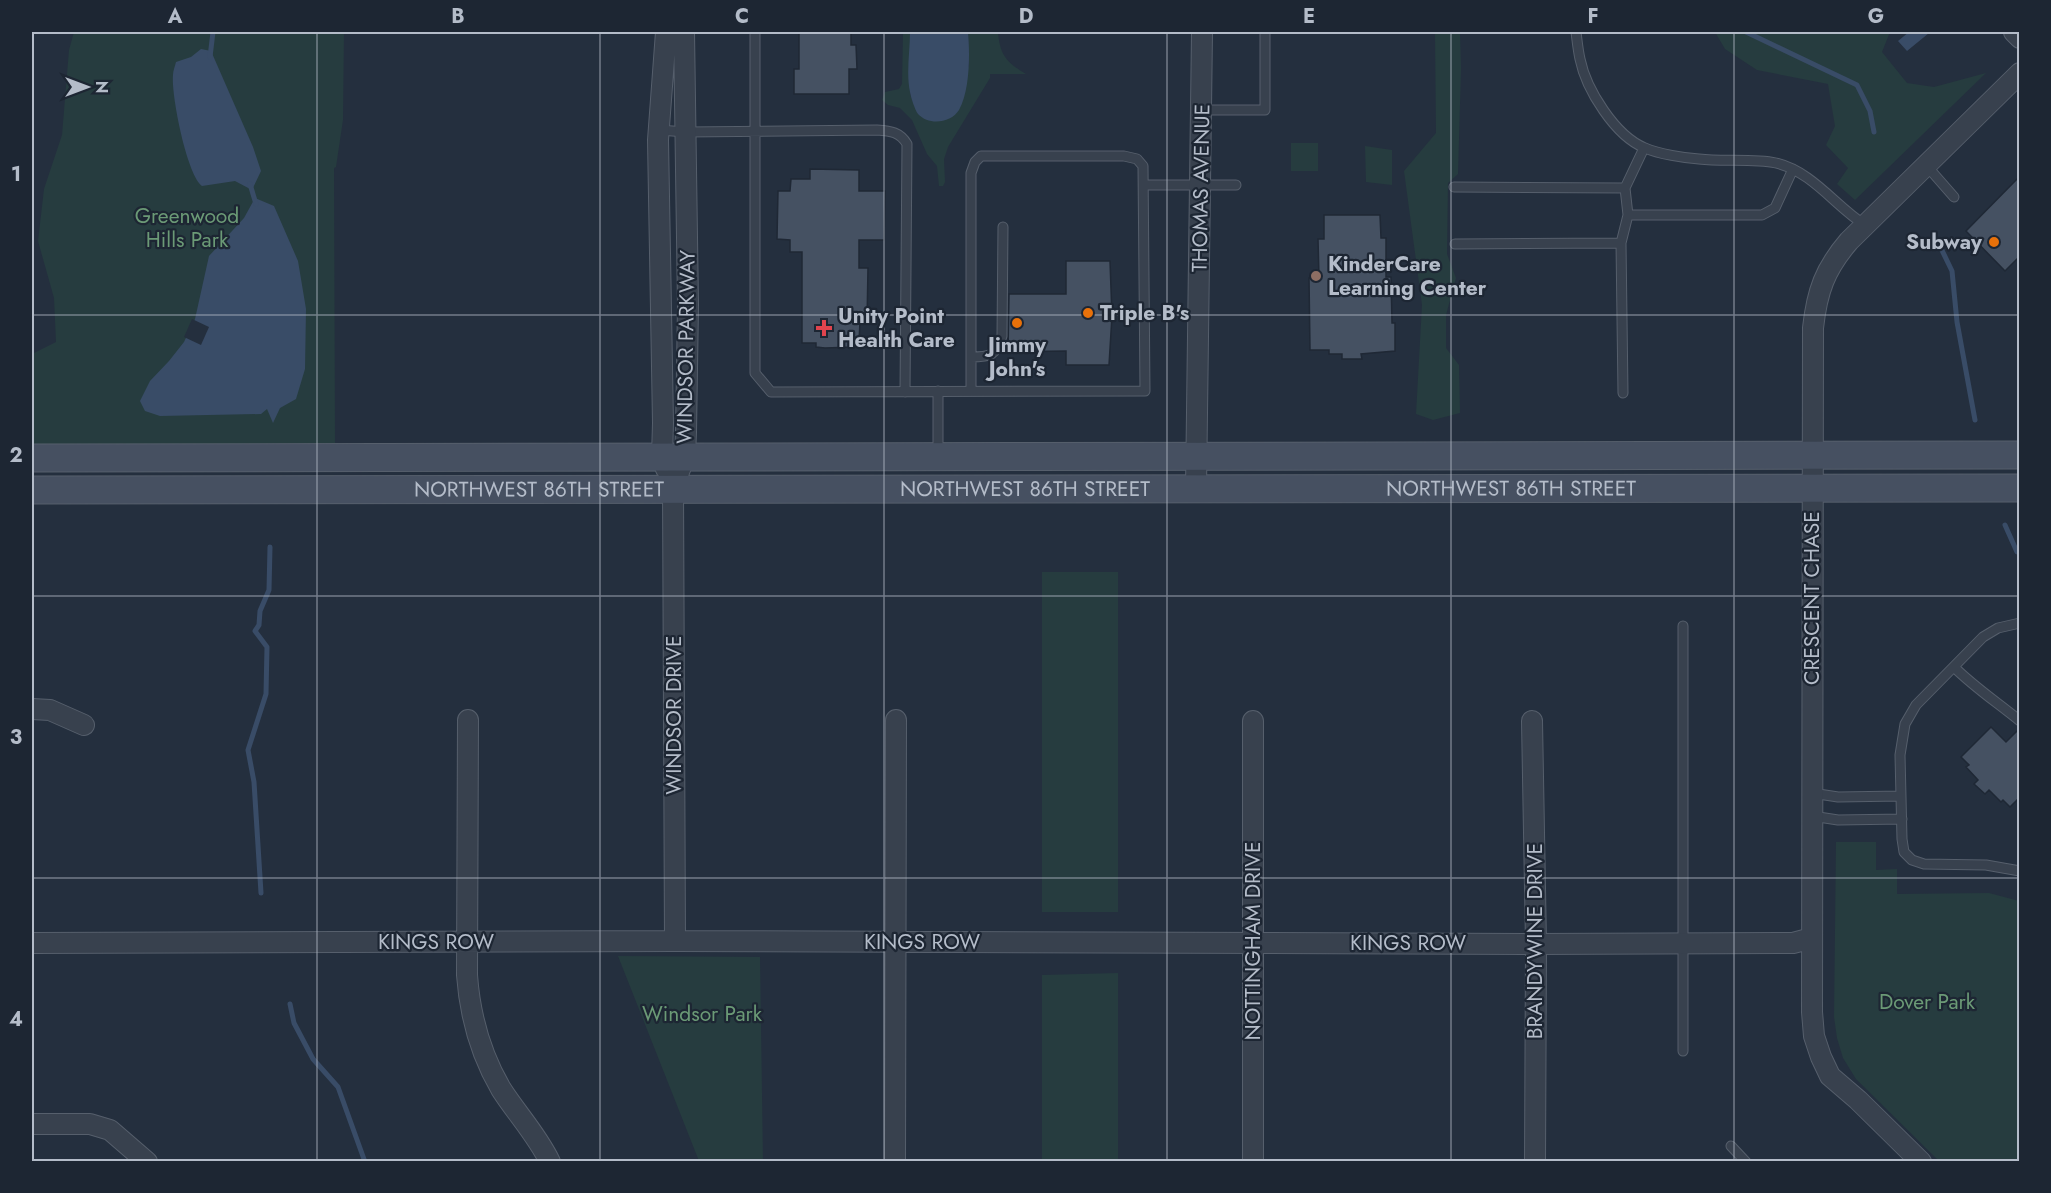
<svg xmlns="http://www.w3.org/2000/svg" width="2051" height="1193" font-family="Jost,sans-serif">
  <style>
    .green { fill: #263c3f }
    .water { fill: #394c67 }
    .pier { fill: #242f3e }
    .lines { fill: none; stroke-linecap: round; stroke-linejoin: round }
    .stream { stroke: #394c67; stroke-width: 5 }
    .building { fill: #455162; stroke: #1f2835; stroke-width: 1.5 }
    .service-casing { stroke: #565f6c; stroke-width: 11 }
    .minor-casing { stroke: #565f6c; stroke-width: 22 }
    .secondary-casing { stroke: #565f6c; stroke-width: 29 }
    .service { stroke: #38414e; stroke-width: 9 }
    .minor { stroke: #38414e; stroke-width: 20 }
    .secondary { stroke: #465061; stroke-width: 27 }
    .grid { fill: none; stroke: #b4bcc9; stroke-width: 1.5; stroke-opacity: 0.55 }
    .food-dot { fill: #e8710a; stroke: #1d2633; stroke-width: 2 }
    .education-dot { fill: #8d6e63; stroke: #1d2633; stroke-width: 2 }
    .health-dot { fill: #e0444e; stroke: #1d2633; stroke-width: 2 }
    .labels { text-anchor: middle; stroke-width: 4.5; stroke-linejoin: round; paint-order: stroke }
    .street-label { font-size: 21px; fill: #b4bcc9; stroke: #1d2633 }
    .park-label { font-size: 21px; fill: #6b9a76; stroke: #1d2633 }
    .poi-label { font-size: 21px; font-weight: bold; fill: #b4bcc9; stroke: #1d2633; text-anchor: start }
    .neatline { fill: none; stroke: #b4bcc9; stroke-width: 2 }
    .grid-label { font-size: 20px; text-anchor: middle; font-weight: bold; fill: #b4bcc9 }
  </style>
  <rect width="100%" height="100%" fill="#242f3e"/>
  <!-- green -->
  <path class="green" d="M 74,32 L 344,32 L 343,120 L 336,167 L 334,168 L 335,443 L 32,446 L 32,354 L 56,342 L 54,298 L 38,241 L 44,189 L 62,135 L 69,50 Z
    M 903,32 L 910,32 L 910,94 L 918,114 L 969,66 L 968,32 L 998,32 C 1000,55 1006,62 1026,74 L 990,74 L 990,78 L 948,147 L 944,159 L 945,182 L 943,186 L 939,186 L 937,166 L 927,154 L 912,120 L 900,108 L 888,105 L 882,100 L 885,92 L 899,89 L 902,84 Z
    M 1435,32 L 1460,32 L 1461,69 L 1458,174 L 1448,183 L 1447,254 L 1456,278 L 1446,315 L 1446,348 L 1459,365 L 1460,413 L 1433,420 L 1416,414 L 1422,305 L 1404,171 L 1436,133 Z
    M 1715,32 L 1890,32 L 1882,52 L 1907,83 L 1934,87 L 1986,73 L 1855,200 L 1837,184 L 1848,168 L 1826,145 L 1835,126 L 1828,84 L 1757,70 L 1725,49 Z
    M 1291,143 L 1318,143 L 1318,171 L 1291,171 Z
    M 1365,146 L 1392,150 L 1392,185 L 1366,182 Z
    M 1042,572 L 1118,572 L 1118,912 L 1042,912 Z
    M 1836,842 L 1876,842 L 1876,870 L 1897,869 L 1897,894 L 1989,893 L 2019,901 L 2019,1161 L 1939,1161 L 1856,1079 L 1843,1058 L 1837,1038 L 1834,1017 Z
    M 618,956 L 760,957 L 763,1161 L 699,1161 Z
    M 1118,973 L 1118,1161 L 1042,1161 L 1042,975 Z"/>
  <!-- water -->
  <path class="water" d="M 910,32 L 968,32 C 970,54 970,90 959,110 C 951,123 929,126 918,114 C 915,110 911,98 910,92 C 906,73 910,51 910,32 Z
    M 1909,32 L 1927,32 L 1929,33 L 1907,51 L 1898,41 Z
    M 201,49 L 211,51 L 253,147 L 261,171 L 252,190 L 235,181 L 202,186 C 187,175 171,95 173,75 C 173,71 175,66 176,62 L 191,57 Z
    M 255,198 L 274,206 L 298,261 L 306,309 L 305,369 L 296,399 L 280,408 L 273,423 L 267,409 L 261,414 L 160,416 L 145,411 L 140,401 L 150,381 L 169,361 L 184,342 L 195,319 L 209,256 L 244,218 Z"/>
  <!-- pier -->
  <path class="pier" d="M 192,319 L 209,327 L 201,345 L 184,337 Z"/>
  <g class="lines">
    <!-- stream -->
    <path class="stream" d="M 1746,32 L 1857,85 L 1870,111 L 1874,132
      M 210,57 L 213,32
      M 250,184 L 256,204
      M 1937,240 L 1952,271 L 1957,322 L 1975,420
      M 2005,525 L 2017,552 L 2020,552
      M 261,893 L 254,782 L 248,750 L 266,694 L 267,647 L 255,631 L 259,625 L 260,611 L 269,590 L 270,547
      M 290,1004 L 294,1023 L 313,1059 L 338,1087 L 365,1162"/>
  </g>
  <!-- building -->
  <path class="building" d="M 799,32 L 851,32 L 851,45 L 856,45 L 857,69 L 849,69 L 849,94 L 794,94 L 794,69 L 799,69 Z
    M 810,169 L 859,170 L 859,191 L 885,191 L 884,240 L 859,240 L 859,268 L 868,268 L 867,322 L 860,322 L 859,342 L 853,342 L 853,347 L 825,348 L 816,347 L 816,343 L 802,343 L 802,252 L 790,252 L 790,240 L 777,239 L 778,191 L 790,191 L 791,179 L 810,179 Z
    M 2019,177 L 2019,257 L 2005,271 L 1966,231 Z
    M 1324,215 L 1380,215 L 1381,238 L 1386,238 L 1386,277 L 1391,277 L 1392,323 L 1395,323 L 1395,351 L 1361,354 L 1362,359 L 1342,359 L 1342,354 L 1329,354 L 1329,350 L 1310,350 L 1309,278 L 1319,278 L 1318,239 L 1324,239 Z
    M 1066,261 L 1110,261 L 1112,316 L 1109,365 L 1066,365 L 1066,351 L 1008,352 L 1009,294 L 1066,294 Z
    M 1991,727 L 2006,742 L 2019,729 L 2019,798 L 2010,807 L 2003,800 L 2001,802 L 1989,790 L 1985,794 L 1974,784 L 1978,780 L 1966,767 L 1969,765 L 1961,757 Z"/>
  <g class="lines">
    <!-- service casing -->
    <g class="service-casing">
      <path id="service" d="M 755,32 L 755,373 L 771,392 L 1145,391 L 1143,166 L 1137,159 L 1124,156 L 981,156 L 975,162 L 971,173 L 971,391
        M 1576,32 C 1577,40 1578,50 1580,59 C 1586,89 1615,136 1645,148 C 1659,154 1684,158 1699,159 C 1723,162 1753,158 1776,163 C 1813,172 1835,206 1865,225
        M 1202,110 L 1265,110 L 1265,32
        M 659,130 L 686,132 L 877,130 C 891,131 900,132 907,144 L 905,392
        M 1926,165 L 1954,197
        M 1144,185 L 1236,185
        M 1454,187 L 1625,188
        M 1628,215 L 1625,188 L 1644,148
        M 1455,244 L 1621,243
        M 971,357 C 990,357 996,356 1002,336 L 1003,227
        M 938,391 L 938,455
        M 1623,393 L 1621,243 L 1628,215 L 1762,215 L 1775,208 L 1793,169
        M 2020,623 L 1998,628 L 1983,637 L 1916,705 L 1905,724 L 1900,755 L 1902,839 L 1904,852 L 1912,860 L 1924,864 L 1986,865 L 2020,871
        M 1683,626 L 1683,1051
        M 1954,667 C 1974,687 1998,703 2020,721
        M 1812,793 L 1838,797 L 1901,796
        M 1812,816 L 1838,820 L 1902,819
        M 1731,1146 L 1746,1162"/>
    </g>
    <!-- minor casing -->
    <g class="minor-casing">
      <path id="minor" d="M 666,32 L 658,140 L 663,423 L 662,456 L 666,469
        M 2014,32 L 2020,38
        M 1196,489 L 1202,32
        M 32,709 L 50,710 L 84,725
        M 468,720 L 467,975 C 470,1017 480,1053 501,1089 C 517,1114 537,1135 550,1162
        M 1532,721 L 1536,944 L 1535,1162
        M 675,941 L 673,488 L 685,456 L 686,432 L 688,305 L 684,32
        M 32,943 L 675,941 L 1536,944 L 1793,943 L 1812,938
        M 32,1124 L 90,1124 L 110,1130 L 147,1162
        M 895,1162 L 896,720
        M 1253,1162 L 1253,721
        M 1921,1162 L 1858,1100 L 1830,1076 L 1821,1057 L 1814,1036 L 1812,1012 L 1813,328 C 1817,291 1825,269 1849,241 L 2020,73"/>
    </g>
    <!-- secondary casing -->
    <g class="secondary-casing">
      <g id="secondary">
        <path d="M 32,458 L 2020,455"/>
        <path id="s1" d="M 32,490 L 2020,488"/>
      </g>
    </g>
    <!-- service -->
    <use href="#service" class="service"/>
    <!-- minor -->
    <use href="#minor" class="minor"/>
    <!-- secondary -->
    <use href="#secondary" class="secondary"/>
  </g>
  <!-- grid -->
  <path class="grid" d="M 317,32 L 317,1162M 600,32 L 600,1162M 884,32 L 884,1162M 1167,32 L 1167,1162M 1451,32 L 1451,1162M 1734,32 L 1734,1162M 32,315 L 2020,315M 32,596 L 2020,596M 32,878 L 2020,878"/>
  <!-- markers -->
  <g class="food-dot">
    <circle cx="1994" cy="242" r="6"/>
    <circle cx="1088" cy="313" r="6"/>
    <circle cx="1017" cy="323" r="6"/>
  </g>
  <circle class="education-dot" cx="1316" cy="276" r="6"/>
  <path class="health-dot" d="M821 319h6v6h6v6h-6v6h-6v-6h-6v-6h6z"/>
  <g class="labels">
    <!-- street labels -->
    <g class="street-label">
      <text transform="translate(1201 188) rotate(-89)" y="7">THOMAS AVENUE</text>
      <text transform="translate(686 347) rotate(-89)" y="7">WINDSOR PARKWAY</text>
      <text dy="7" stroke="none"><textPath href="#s1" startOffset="1479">NORTHWEST 86TH STREET</textPath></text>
      <text dy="7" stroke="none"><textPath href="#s1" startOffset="507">NORTHWEST 86TH STREET</textPath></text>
      <text dy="7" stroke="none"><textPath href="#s1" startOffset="993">NORTHWEST 86TH STREET</textPath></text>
      <text transform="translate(1812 598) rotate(-90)" y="7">CRESCENT CHASE</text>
      <text transform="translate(674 715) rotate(-90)" y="7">WINDSOR DRIVE</text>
      <text transform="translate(1253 941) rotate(-90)" y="7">NOTTINGHAM DRIVE</text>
      <text transform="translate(1535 941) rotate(-90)" y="7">BRANDYWINE DRIVE</text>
      <text x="436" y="949">KINGS ROW</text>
      <text x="922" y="949">KINGS ROW</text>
      <text x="1408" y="950">KINGS ROW</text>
    </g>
    <!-- park labels -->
    <g class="park-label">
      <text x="187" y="223">Greenwood<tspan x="187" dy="24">Hills Park</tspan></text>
      <text x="1927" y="1009">Dover Park</text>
      <text x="702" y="1021">Windsor Park</text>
    </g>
    <!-- poi labels -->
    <g class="poi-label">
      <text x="1982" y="249" text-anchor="end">Subway</text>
      <text x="1328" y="271">KinderCare<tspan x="1328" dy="24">Learning Center</tspan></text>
      <text x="1100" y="320">Triple B's</text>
      <text x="838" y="323">Unity Point<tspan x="838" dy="24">Health Care</tspan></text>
      <text x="1017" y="352" text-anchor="middle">Jimmy<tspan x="1017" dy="24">John's</tspan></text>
    </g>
  </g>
  <!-- border -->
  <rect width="2051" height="1193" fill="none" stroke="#1d2633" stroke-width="66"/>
  <!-- north arrow -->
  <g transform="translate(87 87) rotate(90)" stroke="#1d2633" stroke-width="4.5" paint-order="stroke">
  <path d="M0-4.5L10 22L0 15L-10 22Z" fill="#b4bcc9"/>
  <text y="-9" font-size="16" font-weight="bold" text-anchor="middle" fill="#b4bcc9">N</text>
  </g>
  <rect x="33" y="33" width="1985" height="1127" class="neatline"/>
  <g class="grid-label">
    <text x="175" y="23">A</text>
    <text x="458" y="23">B</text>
    <text x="742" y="23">C</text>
    <text x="1026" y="23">D</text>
    <text x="1309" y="23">E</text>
    <text x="1593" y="23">F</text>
    <text x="1876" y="23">G</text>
    <text x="16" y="181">1</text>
    <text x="16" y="462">2</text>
    <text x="16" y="744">3</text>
    <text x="16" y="1026">4</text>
  </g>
</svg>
